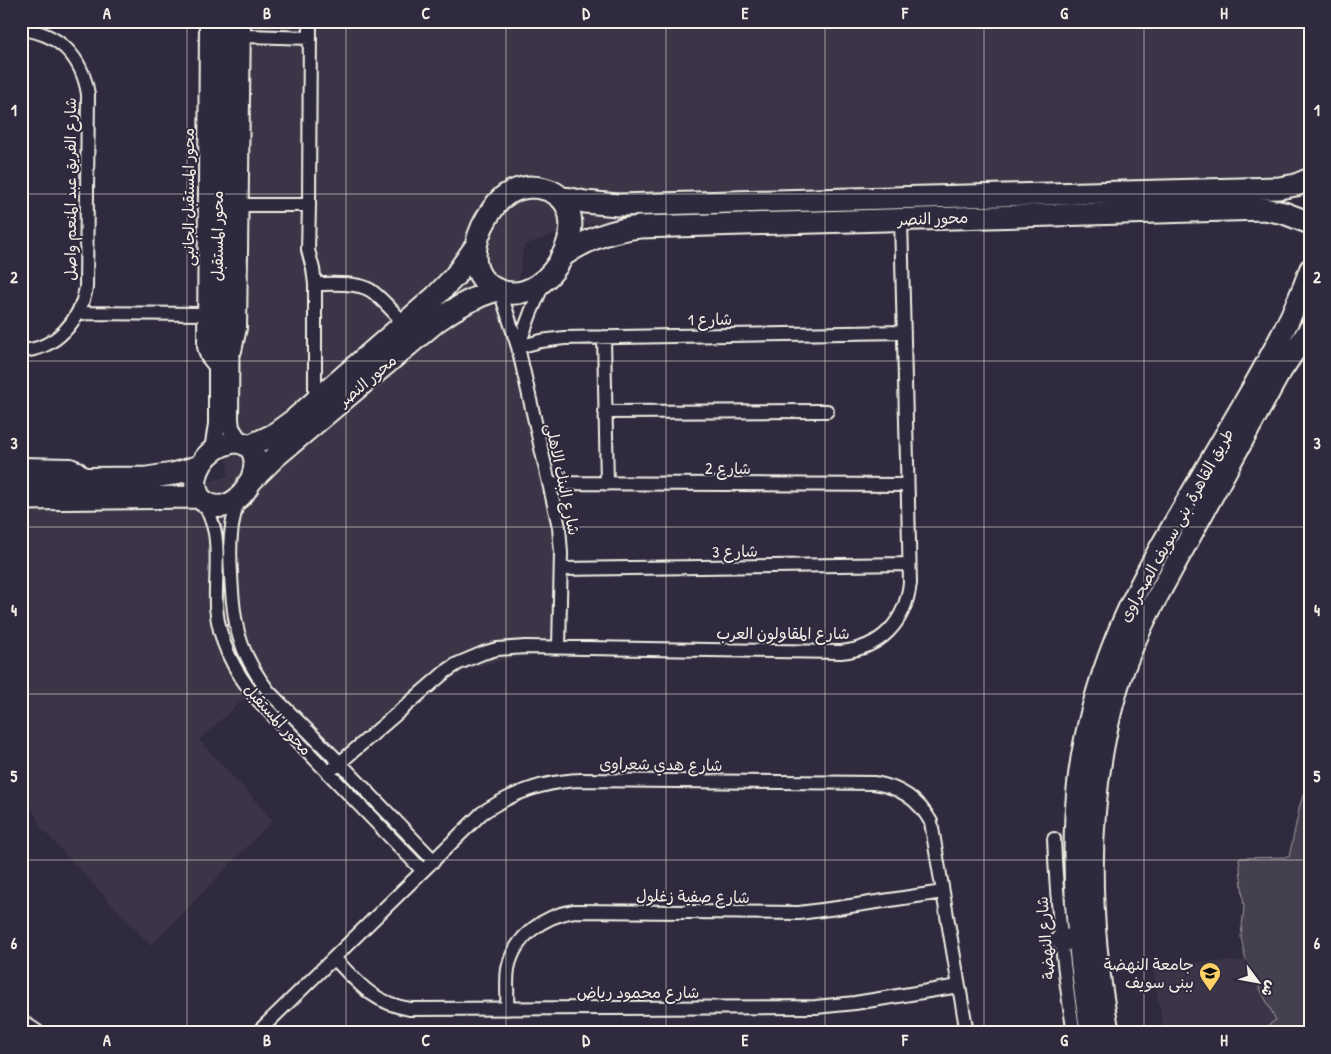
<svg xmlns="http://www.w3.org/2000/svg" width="1331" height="1054" font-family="'Patrick Hand','Playpen Sans Arabic',sans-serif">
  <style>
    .built { fill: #3b3647 }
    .green { fill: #454050; stroke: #9c989c }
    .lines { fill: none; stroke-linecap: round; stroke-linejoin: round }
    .minor-casing { stroke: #f4f1e8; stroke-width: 16 }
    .tertiary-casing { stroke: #f4f1e8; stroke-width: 20 }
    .primary-casing { stroke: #f4f1e8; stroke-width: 24 }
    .trunk-casing { stroke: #f4f1e8; stroke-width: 25 }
    .minor { stroke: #2f2a3d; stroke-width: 12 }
    .tertiary { stroke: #2f2a3d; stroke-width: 16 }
    .primary { stroke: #2f2a3d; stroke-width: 20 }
    .trunk { stroke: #2f2a3d; stroke-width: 21 }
    .grid { fill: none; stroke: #f4f1e8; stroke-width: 1; stroke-opacity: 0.55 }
    .labels { text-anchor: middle; stroke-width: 4; stroke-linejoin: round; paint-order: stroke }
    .street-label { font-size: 16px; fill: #f4f1e8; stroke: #2f2a3d }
    .poi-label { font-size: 16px; fill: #f4f1e8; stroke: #2f2a3d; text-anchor: end }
    .neatline { fill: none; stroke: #f4f1e8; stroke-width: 2 }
    .grid-label { font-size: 16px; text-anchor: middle; font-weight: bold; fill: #f4f1e8 }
  </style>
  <rect width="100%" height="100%" fill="#2f2a3d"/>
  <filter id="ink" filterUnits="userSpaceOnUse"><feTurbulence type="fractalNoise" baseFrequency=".02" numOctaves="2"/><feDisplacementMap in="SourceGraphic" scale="10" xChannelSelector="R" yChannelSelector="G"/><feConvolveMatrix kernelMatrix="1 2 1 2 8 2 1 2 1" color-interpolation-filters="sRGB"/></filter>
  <g filter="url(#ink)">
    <!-- built -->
    <path class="built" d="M 226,21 L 1310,21 L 1310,197 L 665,214 L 617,219 L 575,227 L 524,245 L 515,304 L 552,465 L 569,520 L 568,656 L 541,655 L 507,659 L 468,669 L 439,687 L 403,715 L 342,773 L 257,687 L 199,740 L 273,820 L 151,946 L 42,829 L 28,800 L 24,779 L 24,767 L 26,745 L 26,732 L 21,731 L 21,487 L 174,487 L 201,484 L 228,476 L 223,377 Z
      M 1246,961 L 1277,1021 L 1257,1033 L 1164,1033 L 1152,963 Z"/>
    <!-- green -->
    <path class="green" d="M 1310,774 L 1310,1033 L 1257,1033 L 1276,1020 L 1246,961 L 1241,937 L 1244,907 L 1239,858 L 1289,857 L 1300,805 Z"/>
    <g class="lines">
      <!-- minor casing -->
      <g class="minor-casing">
        <path id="minor" d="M 206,21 L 204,347 L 207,357 L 216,368
          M 310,21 L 309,205 L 308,250 L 313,269 L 315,284 L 315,402
          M 21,29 C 59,33 82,57 88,94 L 86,288 C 80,321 56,349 21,351
          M 244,36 L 310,38
          M 241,205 L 309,205
          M 315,284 C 331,284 356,282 370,290 C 381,297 395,314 404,323
          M 500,291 L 518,347 L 559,527 L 561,553 L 559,648
          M 78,313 L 204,314
          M 604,337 L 607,484
          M 518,347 L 541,341 L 564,338 L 904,332
          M 518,347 L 531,312 L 544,282
          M 235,351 L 240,328 L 244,21
          M 605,412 L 827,411
          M 21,464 L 71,465 L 78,468 L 90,479
          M 549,483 L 907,485
          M 239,498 C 230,525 229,546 231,574 C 233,623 238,652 269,692 L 339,762 L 434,861
          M 203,501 C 208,511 213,522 215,533 C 219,557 215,582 216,607 C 219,642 235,673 258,700 L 423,871
          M 561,569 L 909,564
          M 328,773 L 445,672 L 457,664 L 483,653 L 497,649 L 525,647 L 841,652 C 881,648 905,623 910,583 L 901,219
          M 1054,839 C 1057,904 1063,969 1074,1033
          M 334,958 C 358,983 373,1003 410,1009 L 816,1007 L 855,1003 L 959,986
          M 507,1009 C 508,996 506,982 508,969 C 514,937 543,916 574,911 L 799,913 L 837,908 L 943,892
          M 257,1033 L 482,813 C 513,792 545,781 582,780 L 874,783 C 900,787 918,799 931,822 L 967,1033"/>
      </g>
      <!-- tertiary casing -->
      <g class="tertiary-casing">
        <path id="tertiary" d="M 233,21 L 230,419 L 231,428 L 240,442
          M 213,450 L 217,424 L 217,21
          M 21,1023 L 36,1033"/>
      </g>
      <!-- primary casing -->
      <g class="primary-casing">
        <path id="primary" d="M 1061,940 L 1079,939
          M 1091,1033 C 1077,952 1069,856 1079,775 C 1085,729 1098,683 1115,640 C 1137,584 1169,532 1199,480 C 1216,451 1232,423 1249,394 C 1272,354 1295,313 1310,269
          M 1109,1033 C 1088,922 1085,803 1116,693 C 1124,665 1136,638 1149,612 L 1278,376 L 1310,328"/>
      </g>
      <!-- trunk casing -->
      <g class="trunk-casing">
        <path id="trunk" d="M 530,187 C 612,189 554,317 496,289 C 465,275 474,239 488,216 C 492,210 496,203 502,198 C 510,191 519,188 530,187 Z
          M 561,197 L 585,202 L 618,205 L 1279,188 L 1296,185 L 1310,179
          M 561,257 C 585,240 610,230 640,227 L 1264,209 L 1284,213 L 1310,223
          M 233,442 C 277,441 247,517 211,505 C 206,503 202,501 199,496 C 193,486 196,472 202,463 C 209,451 220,445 233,442 Z
          M 249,446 L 273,435 L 295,419 L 435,297 L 455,276 L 476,246
          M 21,479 L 147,478 L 173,474 L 200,466
          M 248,484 L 275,457 L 437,321 C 456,307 474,297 496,290
          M 21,499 L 199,497"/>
      </g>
      <!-- minor -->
      <use href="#minor" class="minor"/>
      <!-- tertiary -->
      <use href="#tertiary" class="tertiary"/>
      <!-- primary -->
      <use href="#primary" class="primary"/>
      <!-- trunk -->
      <use href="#trunk" class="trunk"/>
    </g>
  </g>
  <!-- grid -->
  <path class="grid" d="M 187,21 L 187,1033M 346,21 L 346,1033M 506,21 L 506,1033M 666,21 L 666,1033M 825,21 L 825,1033M 984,21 L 984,1033M 1144,21 L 1144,1033M 21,194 L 1310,194M 21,361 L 1310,361M 21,527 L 1310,527M 21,694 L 1310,694M 21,860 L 1310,860"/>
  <!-- icons -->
  <defs>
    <g id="university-pin" transform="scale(1.125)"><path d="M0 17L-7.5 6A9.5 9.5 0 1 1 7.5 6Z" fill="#ffd166" stroke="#2f2a3d"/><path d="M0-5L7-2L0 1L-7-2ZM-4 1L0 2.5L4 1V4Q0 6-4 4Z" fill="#111"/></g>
  </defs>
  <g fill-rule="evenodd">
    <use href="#university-pin" x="1210" y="973"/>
  </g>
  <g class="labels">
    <!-- street labels -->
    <g class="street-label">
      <text transform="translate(70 189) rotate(-90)" y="6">شارع الفريق عبد المنعم واصل</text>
      <text transform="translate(188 197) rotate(-90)" y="6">محور المستقبل الجانبى</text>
      <text transform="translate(933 218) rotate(-2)" y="6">محور النصر</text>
      <text transform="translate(217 236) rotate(-90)" y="6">محور المستقبل</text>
      <text transform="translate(710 319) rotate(-1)" y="6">شارع 1</text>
      <text transform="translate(367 380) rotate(-40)" y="6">محور النصر</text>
      <text x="728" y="474">شارع 2</text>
      <text transform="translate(563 479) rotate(78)" y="6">شارع البنك الاهلى</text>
      <text transform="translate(1176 525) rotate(-61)" y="6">طريق القاهرة, بنى سويف الصحراوى</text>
      <text transform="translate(735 551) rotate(-1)" y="6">شارع 3</text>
      <text x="783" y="639">شارع المقاولون العرب</text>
      <text transform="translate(278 719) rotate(47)" y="6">محور المستقبل</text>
      <text transform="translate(661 764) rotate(1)" y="6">شارع هدي شعراوى</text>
      <text transform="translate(693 896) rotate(1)" y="6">شارع صفية زغلول</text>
      <text transform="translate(1045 938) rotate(-95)" y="6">شارع النهضة</text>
      <text x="638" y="998">شارع محمود رياض</text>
    </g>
    <!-- poi labels -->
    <g class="poi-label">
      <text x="1194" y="970">جامعة النهضة<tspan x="1194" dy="18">ببنى سويف</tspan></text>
    </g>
  </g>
  <!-- margin -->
  <rect width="1331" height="1054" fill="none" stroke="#2f2a3d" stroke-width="55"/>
  <!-- north arrow -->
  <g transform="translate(1258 982) rotate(122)" stroke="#2f2a3d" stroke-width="4" paint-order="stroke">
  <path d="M0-4L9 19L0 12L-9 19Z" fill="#f4f1e8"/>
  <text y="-8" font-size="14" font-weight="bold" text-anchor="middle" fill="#f4f1e8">ش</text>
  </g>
  <rect x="28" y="28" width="1276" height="998" class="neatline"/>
  <g class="grid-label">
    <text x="107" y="19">A</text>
    <text x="267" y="19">B</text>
    <text x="426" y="19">C</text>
    <text x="586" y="19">D</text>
    <text x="745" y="19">E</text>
    <text x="905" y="19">F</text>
    <text x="1064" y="19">G</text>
    <text x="1224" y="19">H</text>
    <text x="14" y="116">1</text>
    <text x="1317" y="116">1</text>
    <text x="14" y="283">2</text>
    <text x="1317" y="283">2</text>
    <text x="14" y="449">3</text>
    <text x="1317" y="449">3</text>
    <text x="14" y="616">4</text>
    <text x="1317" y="616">4</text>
    <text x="14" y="782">5</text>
    <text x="1317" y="782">5</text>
    <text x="14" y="949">6</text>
    <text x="1317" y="949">6</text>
    <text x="107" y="1046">A</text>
    <text x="267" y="1046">B</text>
    <text x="426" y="1046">C</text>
    <text x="586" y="1046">D</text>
    <text x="745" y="1046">E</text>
    <text x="905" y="1046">F</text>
    <text x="1064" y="1046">G</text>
    <text x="1224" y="1046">H</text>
  </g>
</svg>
